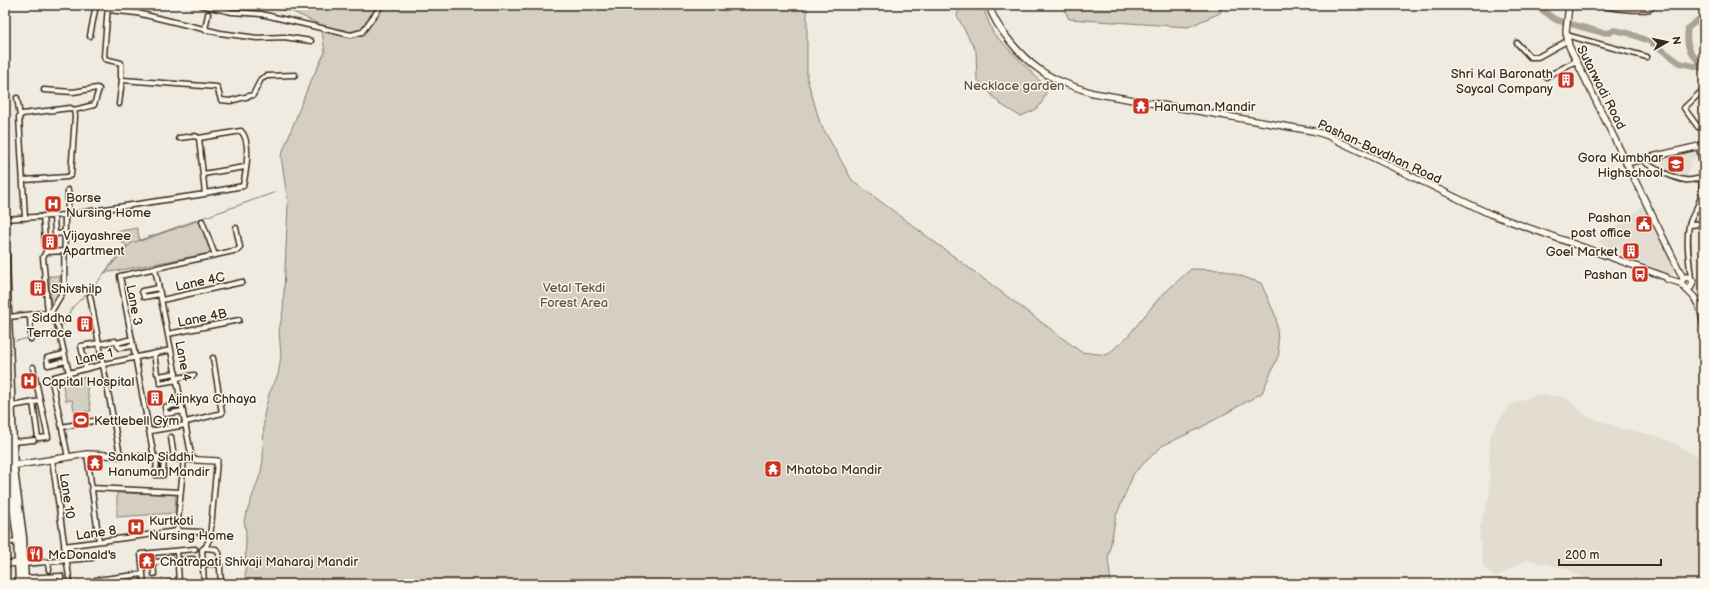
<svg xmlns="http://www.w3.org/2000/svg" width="1709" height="589" font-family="'Balsamiq Sans',sans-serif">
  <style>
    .built { fill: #e2dcd1 }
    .green { fill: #d5cec3; stroke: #887c70 }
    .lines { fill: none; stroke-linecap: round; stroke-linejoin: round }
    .stream { stroke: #7f7367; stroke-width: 1 }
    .river { stroke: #aca397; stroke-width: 6 }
    .street-casing { stroke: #3b2a1e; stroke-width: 7 }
    .secondary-casing { stroke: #3b2a1e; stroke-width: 8 }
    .primary-casing { stroke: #3b2a1e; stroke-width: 9 }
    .street { stroke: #fbf7ec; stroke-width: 4 }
    .secondary { stroke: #fbf7ec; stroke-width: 5.5 }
    .primary { stroke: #fbf7ec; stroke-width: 6 }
    .labels { text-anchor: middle; stroke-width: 3; stroke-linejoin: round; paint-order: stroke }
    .poi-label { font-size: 13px; fill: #3b2a1e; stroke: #fbf7ec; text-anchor: start }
    .park-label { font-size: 13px; fill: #625347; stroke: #fbf7ec }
    .street-label { font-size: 13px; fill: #3b2a1e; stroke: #fbf7ec }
  </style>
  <rect width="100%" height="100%" fill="#f0ebe0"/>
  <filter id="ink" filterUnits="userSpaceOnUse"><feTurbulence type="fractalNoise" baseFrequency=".025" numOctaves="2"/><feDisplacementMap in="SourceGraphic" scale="8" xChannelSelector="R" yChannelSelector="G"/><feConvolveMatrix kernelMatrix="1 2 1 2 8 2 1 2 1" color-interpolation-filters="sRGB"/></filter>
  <g filter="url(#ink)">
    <!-- built -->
    <path class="built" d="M 1696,148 L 1698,156 L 1692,159 L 1686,177 L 1664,169 L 1659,157 Z
      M 1645,204 L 1674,266 L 1674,273 L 1670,275 L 1598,242 Z
      M 1536,394 L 1564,397 L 1589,417 L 1621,428 L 1661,437 L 1704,459 L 1704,584 L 1595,584 L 1565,568 L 1527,560 L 1495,577 L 1483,566 L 1479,529 L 1489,498 L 1490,436 L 1508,406 Z"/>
    <!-- green -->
    <path class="green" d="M 241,5 L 807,5 L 807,78 L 820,123 L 852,180 L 1081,352 L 1107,355 L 1128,336 L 1160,297 L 1191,269 L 1224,270 L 1261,283 L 1276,317 L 1279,354 L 1262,393 L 1200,428 L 1162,446 L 1134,473 L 1116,516 L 1108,558 L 1111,584 L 245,584 L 246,532 L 244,520 L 261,472 L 263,460 L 264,415 L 269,394 L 278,375 L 281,356 L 279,331 L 283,311 L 288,204 L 281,156 L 308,87 L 325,52 L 321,25 L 291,11 Z
      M 960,5 L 982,5 L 993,33 L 1047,88 C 1042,107 1038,110 1020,116 L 1000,104 L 977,79 L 976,51 L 957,16 Z
      M 1062,5 L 1223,5 L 1220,13 L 1188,27 L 1069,19 Z
      M 197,221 L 200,223 L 211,248 L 211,253 L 105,273 L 127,246 L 113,236 L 115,232 L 137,228 L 140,241 Z
      M 49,276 L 60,276 L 60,291 L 51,304 Z
      M 85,377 L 91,411 L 75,414 L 72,400 L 66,401 L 62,382 Z
      M 117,493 L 176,494 L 175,513 L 117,517 Z"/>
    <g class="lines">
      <!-- stream -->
      <path class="stream" d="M 60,328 C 69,320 66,316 73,307 C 78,301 85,296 91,290 C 104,275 115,255 132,243 L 276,192
        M 32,337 L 57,330
        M 16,341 L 29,338"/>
      <!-- river -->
      <path class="river" d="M 1535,5 L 1556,20 L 1600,32 L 1609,33 L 1614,30 L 1628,33 L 1651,42 L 1680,63 L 1704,68
        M 1704,15 L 1688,28 C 1685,47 1690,54 1704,66"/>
      <!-- street casing -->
      <g class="street-casing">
        <path id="street" d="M 108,5 L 104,56 L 105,59 L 121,63 L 121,77 L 123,80 L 217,87 L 221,100 L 230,101 L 253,95 L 261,79 L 267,76 L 295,75
          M 201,5 L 232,12 L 261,14 L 351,35 L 362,32 L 379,9
          M 1602,5 C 1613,9 1639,11 1650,9 L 1653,5
          M 108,10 L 137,13 L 220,33 L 257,38 L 284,37 L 311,41
          M 205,30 L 208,14
          M 1566,35 L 1647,57
          M 90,36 L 96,5
          M 1517,43 L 1530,57 L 1538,57 L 1567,41
          M 1546,77 L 1576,61
          M 1704,89 L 1684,108 L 1698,127 L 1704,122
          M 44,90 L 73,92 L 97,88 L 99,89 L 94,105 L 74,110
          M 17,98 L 20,116
          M 119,104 L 122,80
          M 179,138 L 195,136 L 199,138 L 241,131 C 252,142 246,172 243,186 L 205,193
          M 1642,159 C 1646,166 1676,179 1685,180 C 1689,181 1696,179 1701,178
          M 203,174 L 245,167
          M 24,180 L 67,177 L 71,175 L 75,116 L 74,110 L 70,108 L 22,114 L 19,117 L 25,218
          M 68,190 L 68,214
          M 43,216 L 46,252
          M 54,216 L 55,234 L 66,233
          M 5,219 L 65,215 L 205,194 L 199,138
          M 202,221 L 215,255
          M 1689,225 L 1704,224
          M 155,268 L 192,459
          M 1691,278 C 1689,261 1686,242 1689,225 C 1692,215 1698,208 1700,199 C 1704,183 1702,162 1699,146
          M 159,288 L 142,291 L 144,297 L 160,294
          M 90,296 L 120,455
          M 162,300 L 242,282
          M 51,312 L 58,327 L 69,373
          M 48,313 L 43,257 L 46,252 L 66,251
          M 30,315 L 31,339
          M 9,317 L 51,312 L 64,290 L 65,215
          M 168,334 L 239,320
          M 132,339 L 117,343 L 119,348 L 133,346
          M 100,344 L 115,341
          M 64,354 L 47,358 L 48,365 L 66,361
          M 154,354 L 157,373
          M 86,368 L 81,346 L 99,343
          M 176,373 L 159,376 L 160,383 L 177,380
          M 177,378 L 194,375
          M 33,402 L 38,438 L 48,437 L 33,367
          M 182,404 L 165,407 L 166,414 L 183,411
          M 12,406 L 40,401
          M 186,422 L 222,413 L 213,358
          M 62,427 L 93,421
          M 150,431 L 186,425
          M 171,437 L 174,458
          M 13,442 L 34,440
          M 87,454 L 99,541
          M 68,457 L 52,381 L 54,377 L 104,364 L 171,350
          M 154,457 L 120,276 L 238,250 L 240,247 L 236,228
          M 157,457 L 156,475 L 163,475 L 164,457
          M 52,459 L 70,584
          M 92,488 L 180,492
          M 177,531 L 184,458
          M 5,543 L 17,541
          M 64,546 L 177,531 L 201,532
          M 206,546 L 210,538 L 217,461
          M 152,553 L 154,574
          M 48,562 L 49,570
          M 142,563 L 193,559
          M 24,564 L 92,558
          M 203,564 L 220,564
          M 25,578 L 61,576 L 61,584
          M 96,580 L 143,574
          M 144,584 L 141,554 L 195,549
          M 161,584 L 179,582 L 177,551
          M 204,584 L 202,550 L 204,548 L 216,549 L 219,553 L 221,584"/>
      </g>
      <!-- secondary casing -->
      <g class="secondary-casing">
        <path id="secondary" d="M 989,5 C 995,27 1021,57 1040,70 C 1055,81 1075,87 1093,93 L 1313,131 L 1326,135 L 1490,214 L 1666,277 L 1667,279 L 1681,283
          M 1569,5 L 1566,31 L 1569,46 L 1683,278
          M 1626,163 L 1704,145
          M 1687,289 L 1691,287 L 1693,281 L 1687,277 L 1683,278 L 1681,284 L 1694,297 L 1700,308 L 1704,324
          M 11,466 L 87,454 L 217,461
          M 5,564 L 18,563"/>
      </g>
      <!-- primary casing -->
      <g class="primary-casing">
        <path id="primary" d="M 5,235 L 14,470 L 23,537 L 25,584
          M 5,381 L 8,471 L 17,537 L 19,584"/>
      </g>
      <!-- street -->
      <use href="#street" class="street"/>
      <!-- secondary -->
      <use href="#secondary" class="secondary"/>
      <!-- primary -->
      <use href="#primary" class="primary"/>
    </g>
  </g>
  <!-- icons -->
  <defs>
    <g id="building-square" transform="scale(0.9)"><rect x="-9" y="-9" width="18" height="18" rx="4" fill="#c8321e" stroke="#fbf7ec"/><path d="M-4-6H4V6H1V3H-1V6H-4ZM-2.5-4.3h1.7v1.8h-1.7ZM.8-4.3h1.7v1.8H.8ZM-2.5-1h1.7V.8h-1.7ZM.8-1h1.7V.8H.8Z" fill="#fff"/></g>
    <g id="temple-square" transform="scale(0.9)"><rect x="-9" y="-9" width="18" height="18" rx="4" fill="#c8321e" stroke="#fbf7ec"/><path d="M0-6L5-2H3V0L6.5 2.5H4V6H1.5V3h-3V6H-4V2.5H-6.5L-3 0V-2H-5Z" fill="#fff"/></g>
    <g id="school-square" transform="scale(0.9)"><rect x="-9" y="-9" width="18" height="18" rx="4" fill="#c8321e" stroke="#fbf7ec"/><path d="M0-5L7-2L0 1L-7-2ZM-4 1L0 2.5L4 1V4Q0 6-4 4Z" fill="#fff"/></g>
    <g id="hospital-square" transform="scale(0.9)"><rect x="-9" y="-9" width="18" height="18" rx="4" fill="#c8321e" stroke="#fbf7ec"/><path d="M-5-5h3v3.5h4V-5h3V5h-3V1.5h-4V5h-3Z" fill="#fff"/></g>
    <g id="civic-square" transform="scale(0.9)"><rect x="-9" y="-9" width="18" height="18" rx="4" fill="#c8321e" stroke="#fbf7ec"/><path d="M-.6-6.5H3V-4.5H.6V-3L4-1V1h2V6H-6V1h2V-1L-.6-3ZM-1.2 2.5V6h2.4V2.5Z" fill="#fff"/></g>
    <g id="bus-square" transform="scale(0.9)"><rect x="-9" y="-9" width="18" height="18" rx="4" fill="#c8321e" stroke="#fbf7ec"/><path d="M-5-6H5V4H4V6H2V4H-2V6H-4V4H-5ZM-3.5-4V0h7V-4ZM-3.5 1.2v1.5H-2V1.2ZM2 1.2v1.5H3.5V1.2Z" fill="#fff"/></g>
    <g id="stadium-square" transform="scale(0.9)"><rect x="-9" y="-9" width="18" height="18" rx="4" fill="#c8321e" stroke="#fbf7ec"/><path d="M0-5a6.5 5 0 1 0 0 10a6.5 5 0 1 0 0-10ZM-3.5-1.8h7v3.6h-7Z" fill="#fff"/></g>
    <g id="restaurant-square" transform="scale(0.9)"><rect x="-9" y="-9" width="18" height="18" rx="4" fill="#c8321e" stroke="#fbf7ec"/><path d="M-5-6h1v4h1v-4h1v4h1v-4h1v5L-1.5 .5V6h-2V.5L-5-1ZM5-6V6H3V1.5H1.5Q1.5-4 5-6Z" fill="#fff"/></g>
  </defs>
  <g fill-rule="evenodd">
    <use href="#building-square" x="1566" y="80"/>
    <use href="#temple-square" x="1141" y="106"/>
    <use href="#school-square" x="1676" y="164"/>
    <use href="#hospital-square" x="53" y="204"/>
    <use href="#civic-square" x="1644" y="224"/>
    <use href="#building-square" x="50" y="242"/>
    <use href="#building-square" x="1631" y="251"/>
    <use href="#bus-square" x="1640" y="274"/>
    <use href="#building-square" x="38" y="288"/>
    <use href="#building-square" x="85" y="324"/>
    <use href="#hospital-square" x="29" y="381"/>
    <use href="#building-square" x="155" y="398"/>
    <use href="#stadium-square" x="81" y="420"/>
    <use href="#temple-square" x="95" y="463"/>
    <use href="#temple-square" x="773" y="469"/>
    <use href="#hospital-square" x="136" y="527"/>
    <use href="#restaurant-square" x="35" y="554"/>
    <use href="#temple-square" x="147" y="561"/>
  </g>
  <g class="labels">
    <!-- poi labels -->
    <g class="poi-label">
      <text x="1553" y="78" text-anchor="end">Shri Kal Baronath<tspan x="1553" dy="15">Saycal Company</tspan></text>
      <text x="1154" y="111">Hanuman Mandir</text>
      <text x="1663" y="162" text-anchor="end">Gora Kumbhar<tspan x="1663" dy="15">Highschool</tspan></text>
      <text x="66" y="202">Borse<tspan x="66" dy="15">Nursing Home</tspan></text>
      <text x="1631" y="222" text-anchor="end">Pashan<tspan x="1631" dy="15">post office</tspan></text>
      <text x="63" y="240">Vijayashree<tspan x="63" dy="15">Apartment</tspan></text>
      <text x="1618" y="256" text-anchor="end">Goel Market</text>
      <text x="1627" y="279" text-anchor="end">Pashan</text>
      <text x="51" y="293">Shivshilp</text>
      <text x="72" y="322" text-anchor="end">Siddha<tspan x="72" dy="15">Terrace</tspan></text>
      <text x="42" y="386">Capital Hospital</text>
      <text x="168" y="403">Ajinkya Chhaya</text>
      <text x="94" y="425">Kettlebell Gym</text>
      <text x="108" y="461">Sankalp Siddhi<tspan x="108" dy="15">Hanuman Mandir</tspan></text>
      <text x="786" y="474">Mhatoba Mandir</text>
      <text x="149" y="525">Kurtkoti<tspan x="149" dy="15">Nursing Home</tspan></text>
      <text x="48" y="559">McDonald's</text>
      <text x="160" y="566">Chatrapati Shivaji Maharaj Mandir</text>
    </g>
    <!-- park labels -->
    <g class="park-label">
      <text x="1014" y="90">Necklace garden</text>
      <text x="574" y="292">Vetal Tekdi<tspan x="574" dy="15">Forest Area</tspan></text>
    </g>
    <!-- street labels -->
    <g class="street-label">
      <text transform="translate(1602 87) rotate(63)" y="5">Sutarwadi Road</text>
      <text transform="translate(1380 151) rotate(25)" y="5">Pashan-Bavdhan Road</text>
      <text transform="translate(200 281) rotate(-12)" y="5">Lane 4C</text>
      <text transform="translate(135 305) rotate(79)" y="5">Lane 3</text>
      <text transform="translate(202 317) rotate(-11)" y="5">Lane 4B</text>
      <text transform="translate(94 356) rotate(-13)" y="5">Lane 1</text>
      <text transform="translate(184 361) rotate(79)" y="5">Lane 4</text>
      <text transform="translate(68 496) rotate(82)" y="5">Lane 10</text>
      <text transform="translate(96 532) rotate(-8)" y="5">Lane 8</text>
    </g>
  </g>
  <!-- margin -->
  <rect width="1709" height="589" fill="none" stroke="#fbf7ec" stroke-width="20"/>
  <rect x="10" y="10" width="1689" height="569" fill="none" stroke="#3b2a1e" stroke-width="1.5" filter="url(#ink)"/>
  <!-- north arrow -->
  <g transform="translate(1667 42) rotate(81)" stroke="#fbf7ec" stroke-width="3" paint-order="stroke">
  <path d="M0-3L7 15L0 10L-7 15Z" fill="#3b2a1e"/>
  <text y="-6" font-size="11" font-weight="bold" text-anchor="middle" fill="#3b2a1e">N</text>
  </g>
  <!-- scale -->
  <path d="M1559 559v6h102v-6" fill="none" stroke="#3b2a1e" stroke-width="2"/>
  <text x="1565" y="559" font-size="12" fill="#3b2a1e" stroke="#fbf7ec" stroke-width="3" paint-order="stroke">200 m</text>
</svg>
